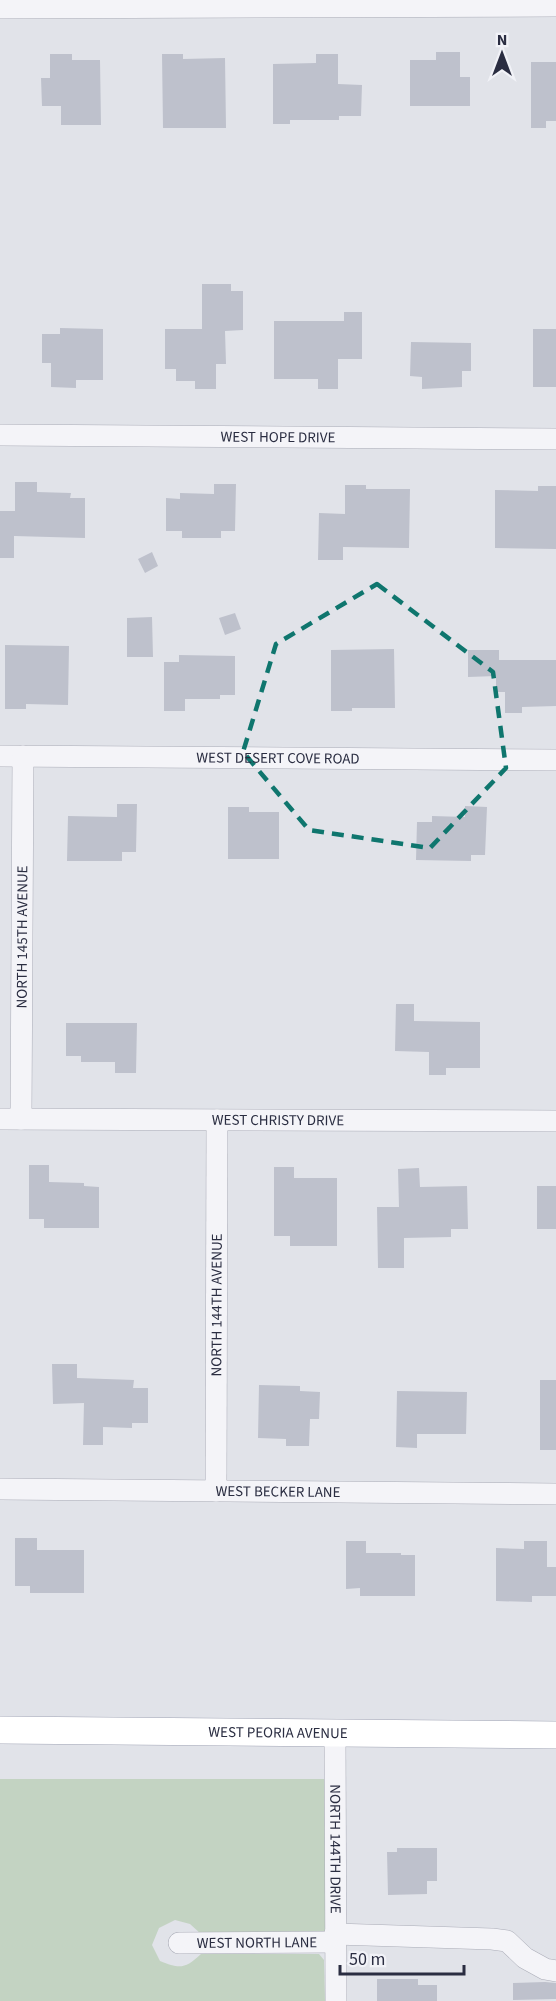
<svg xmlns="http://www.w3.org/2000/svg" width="556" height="2001" font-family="'Source Sans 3',sans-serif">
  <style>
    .green { fill: #c3d3c2 }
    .building { fill: #bec1cc }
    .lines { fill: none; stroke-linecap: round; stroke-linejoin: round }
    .minor-casing { stroke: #aaacb7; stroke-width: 22 }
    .major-casing { stroke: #a0a4b5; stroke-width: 28 }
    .minor { stroke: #f4f4f8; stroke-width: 21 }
    .major { stroke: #fff; stroke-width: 27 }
    .marked { fill: none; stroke: #0f766e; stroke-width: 4.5; stroke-dasharray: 12 8; stroke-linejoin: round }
    .labels { text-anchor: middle; stroke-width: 4.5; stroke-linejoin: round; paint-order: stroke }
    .street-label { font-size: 15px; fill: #2a2d41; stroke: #f1f2f7 }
  </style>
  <rect width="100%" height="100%" fill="#e1e3e9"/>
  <!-- green -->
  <path class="green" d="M 0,1779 L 325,1779 L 326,1930 L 319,1934 L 201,1934 L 190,1924 L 175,1920 L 159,1928 L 152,1945 L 160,1961 C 180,1969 185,1969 201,1954 L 319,1954 L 324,1960 L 325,2001 L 0,2001 Z"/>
  <!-- building -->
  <path class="building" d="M 436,52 L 460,52 L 460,77 L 470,77 L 470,106 L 410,106 L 410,60 L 436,60 Z
    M 50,54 L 72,54 L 72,60 L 100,60 L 101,125 L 61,125 L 61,106 L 42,106 L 41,78 L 50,78 Z
    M 162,54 L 183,54 L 183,59 L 225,58 L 226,128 L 163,128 Z
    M 316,54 L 338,54 L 338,84 L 362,85 L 361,116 L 339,116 L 339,120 L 290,120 L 290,124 L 273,124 L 273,64 L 316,63 Z
    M 531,62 L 556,62 L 556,121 L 546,121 L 546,128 L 531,128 Z
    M 202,284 L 231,284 L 231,291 L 243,291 L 243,330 L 225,331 L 226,364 L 216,364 L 216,389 L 195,389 L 195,381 L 176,381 L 176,369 L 165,369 L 165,329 L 202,329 Z
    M 344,312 L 362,312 L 362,359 L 338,359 L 338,389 L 318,389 L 318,379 L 274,379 L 274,321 L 344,321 Z
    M 60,328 L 103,329 L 103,380 L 76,380 L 76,388 L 51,387 L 51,363 L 42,363 L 42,334 L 60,334 Z
    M 533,329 L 556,329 L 556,387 L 533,387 Z
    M 411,342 L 471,343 L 471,371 L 462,371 L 462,387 L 422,389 L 422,377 L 410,376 Z
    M 15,482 L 37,482 L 37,492 L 71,493 L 70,498 L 85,498 L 85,538 L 14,536 L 14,558 L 0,558 L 0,511 L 15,511 Z
    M 214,484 L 236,484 L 235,531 L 221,531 L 221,538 L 182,538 L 182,531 L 166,531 L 166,498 L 180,499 L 180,493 L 214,494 Z
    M 345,485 L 366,485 L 366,489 L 410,489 L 409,548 L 343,547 L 343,560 L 318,560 L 319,513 L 345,514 Z
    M 538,486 L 556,486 L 556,549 L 495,548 L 495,490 L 538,491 Z
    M 152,552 L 158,566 L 145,573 L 138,559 Z
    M 235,613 L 241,629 L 225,635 L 219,618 Z
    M 152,617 L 153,657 L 127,657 L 127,618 Z
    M 5,645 L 69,646 L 68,705 L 26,704 L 26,709 L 5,709 Z
    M 394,649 L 395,708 L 352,708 L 352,711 L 331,711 L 331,650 Z
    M 468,650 L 499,650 L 499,660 L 556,660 L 556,706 L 522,707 L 522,713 L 505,713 L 505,692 L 496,692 L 496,676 L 468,677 Z
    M 179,655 L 235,656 L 235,695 L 220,695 L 220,699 L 185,699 L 185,711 L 164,711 L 164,662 L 179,662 Z
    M 117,804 L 137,804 L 136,852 L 122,852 L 122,861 L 67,861 L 68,816 L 117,817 Z
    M 465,806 L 487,807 L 485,855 L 471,855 L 471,861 L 416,860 L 417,822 L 432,822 L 432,816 L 465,817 Z
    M 228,807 L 249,807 L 249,812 L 279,812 L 279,859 L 228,859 Z
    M 396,1004 L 414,1004 L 414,1021 L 480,1022 L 480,1068 L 446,1068 L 446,1075 L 429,1075 L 429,1052 L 395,1051 Z
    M 66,1023 L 137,1023 L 136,1073 L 115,1073 L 115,1062 L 81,1062 L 81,1056 L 66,1056 Z
    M 29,1165 L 49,1165 L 49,1182 L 84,1183 L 84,1186 L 99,1187 L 99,1228 L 44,1228 L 44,1219 L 29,1219 Z
    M 274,1167 L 294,1167 L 294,1178 L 337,1178 L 337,1246 L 290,1246 L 290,1236 L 274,1236 Z
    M 419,1168 L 420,1187 L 467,1186 L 468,1229 L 451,1229 L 451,1237 L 404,1238 L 404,1268 L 378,1268 L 377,1207 L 399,1207 L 398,1169 Z
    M 537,1186 L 556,1186 L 556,1229 L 537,1229 Z
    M 52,1364 L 77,1364 L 77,1378 L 134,1380 L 133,1388 L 148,1388 L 148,1423 L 132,1423 L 132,1428 L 103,1427 L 103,1445 L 83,1445 L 84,1403 L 53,1404 Z
    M 540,1380 L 556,1380 L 556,1450 L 540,1450 Z
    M 259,1385 L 300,1386 L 300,1391 L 320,1392 L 319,1419 L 310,1419 L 309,1446 L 286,1446 L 286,1439 L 258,1438 Z
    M 397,1391 L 467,1392 L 466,1434 L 417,1434 L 417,1448 L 396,1447 Z
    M 15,1538 L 37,1538 L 37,1550 L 84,1550 L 84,1593 L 30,1593 L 30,1586 L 15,1586 Z
    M 346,1541 L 366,1541 L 366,1553 L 401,1553 L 401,1555 L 415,1555 L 415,1596 L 360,1596 L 360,1588 L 346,1589 Z
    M 524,1541 L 547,1541 L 547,1567 L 556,1567 L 556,1596 L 532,1596 L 532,1602 L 496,1601 L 496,1548 L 524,1549 Z
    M 397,1848 L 437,1848 L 437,1881 L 427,1881 L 427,1894 L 388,1895 L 387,1852 L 397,1852 Z
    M 377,1979 L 418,1979 L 418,1985 L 437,1985 L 437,2001 L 377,2001 Z
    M 545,1982 L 556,1983 L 556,1999 L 513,2000 L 513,1983 Z"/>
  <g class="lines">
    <!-- minor casing -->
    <g class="minor-casing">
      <g id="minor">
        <path d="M 0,8 L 556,6"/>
        <path id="s1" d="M 0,435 L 556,439"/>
        <path id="s2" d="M 0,756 L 556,760"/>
        <path id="s3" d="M 0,1119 L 556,1121"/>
        <path id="s4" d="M 21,1119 L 23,756"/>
        <path id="s5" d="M 0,1489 L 556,1494"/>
        <path id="s6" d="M 216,1491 L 217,1120"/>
        <path id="s7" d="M 335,1733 L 336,2001"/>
        <path d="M 335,1934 L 492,1939 L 507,1941 L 525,1958 L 545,1969 L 556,1971"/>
        <path id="s8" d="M 179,1943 L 336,1942"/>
      </g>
    </g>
    <!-- major casing -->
    <g class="major-casing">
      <g id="major">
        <path id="s9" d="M 0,1730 L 556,1735"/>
      </g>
    </g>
    <!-- minor -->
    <use href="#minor" class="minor"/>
    <!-- major -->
    <use href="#major" class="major"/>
  </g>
  <!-- marked area -->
  <path class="marked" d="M 377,584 L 493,672 L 506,768 L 430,848 L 309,830 L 243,752 L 276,644 Z"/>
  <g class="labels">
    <!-- street labels -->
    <g class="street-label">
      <text dy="5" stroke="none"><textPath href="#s1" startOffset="278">WEST HOPE DRIVE</textPath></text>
      <text dy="5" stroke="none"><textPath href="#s2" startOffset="278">WEST DESERT COVE ROAD</textPath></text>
      <text dy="5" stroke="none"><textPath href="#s4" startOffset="182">NORTH 145TH AVENUE</textPath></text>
      <text dy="5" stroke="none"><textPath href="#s3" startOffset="278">WEST CHRISTY DRIVE</textPath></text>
      <text dy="5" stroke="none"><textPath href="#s6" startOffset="186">NORTH 144TH AVENUE</textPath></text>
      <text dy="5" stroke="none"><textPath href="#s5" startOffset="278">WEST BECKER LANE</textPath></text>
      <text dy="5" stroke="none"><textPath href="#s9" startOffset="278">WEST PEORIA AVENUE</textPath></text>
      <text dy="5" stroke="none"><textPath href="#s7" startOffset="116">NORTH 144TH DRIVE</textPath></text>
      <text dy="5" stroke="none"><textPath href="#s8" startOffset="78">WEST NORTH LANE</textPath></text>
    </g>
  </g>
  <!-- north arrow -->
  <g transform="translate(502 54)" stroke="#f1f2f7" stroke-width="4.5" paint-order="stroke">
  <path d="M0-4.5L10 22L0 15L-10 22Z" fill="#2a2d41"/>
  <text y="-9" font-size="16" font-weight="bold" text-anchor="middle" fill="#2a2d41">N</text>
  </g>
  <!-- scale -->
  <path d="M340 1965v9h124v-9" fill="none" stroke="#2a2d41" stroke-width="3"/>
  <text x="349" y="1965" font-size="18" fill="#2a2d41" stroke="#f1f2f7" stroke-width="4.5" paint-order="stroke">50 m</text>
</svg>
